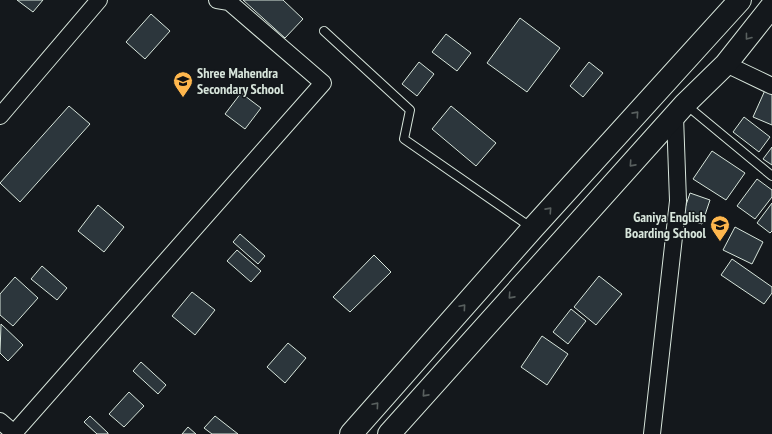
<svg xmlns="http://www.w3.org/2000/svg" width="772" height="434" font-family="'PT Sans Narrow',sans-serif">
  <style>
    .building { fill: #2c363c; stroke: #d8e6dc }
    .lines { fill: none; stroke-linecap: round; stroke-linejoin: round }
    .lane-casing { stroke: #d8e6dc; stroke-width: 10 }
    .street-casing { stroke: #d8e6dc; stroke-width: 18 }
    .highway-casing { stroke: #d8e6dc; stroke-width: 24 }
    .lane { stroke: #14181c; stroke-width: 8 }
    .street { stroke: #14181c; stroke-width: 16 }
    .highway { stroke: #14181c; stroke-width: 22 }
    .oneway { stroke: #59605f }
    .labels { text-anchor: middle; stroke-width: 3; stroke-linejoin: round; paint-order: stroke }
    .poi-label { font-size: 14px; font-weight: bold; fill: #d8e6dc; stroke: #14181c; text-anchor: start }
  </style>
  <rect width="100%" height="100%" fill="#14181c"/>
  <!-- building -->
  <path class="building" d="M 17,0 L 43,0 L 33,12 Z
    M 243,0 L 283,0 L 303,19 L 285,38 Z
    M 151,14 L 170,31 L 145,59 L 126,42 Z
    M 520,18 L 560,48 L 527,92 L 487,63 Z
    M 446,34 L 471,53 L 457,71 L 432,52 Z
    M 419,62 L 434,74 L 417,96 L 402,84 Z
    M 589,62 L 603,73 L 583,97 L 570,86 Z
    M 766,88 L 772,91 L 772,125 L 753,117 Z
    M 241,93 L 261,108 L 245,129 L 225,114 Z
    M 69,106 L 90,124 L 20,202 L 0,183 Z
    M 451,106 L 496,143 L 476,166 L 432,129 Z
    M 744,117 L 770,137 L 759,152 L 733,132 Z
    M 772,147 L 772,165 L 763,159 Z
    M 712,151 L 745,173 L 726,200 L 693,179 Z
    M 757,179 L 772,190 L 772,197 L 755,219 L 737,206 Z
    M 690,193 L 710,200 L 702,224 L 682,217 Z
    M 772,203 L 772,231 L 770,233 L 757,223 Z
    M 98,205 L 124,227 L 104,252 L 78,231 Z
    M 735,227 L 763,242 L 752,264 L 723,250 Z
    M 240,234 L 265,256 L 258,264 L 233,242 Z
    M 237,250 L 261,271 L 251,282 L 227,261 Z
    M 374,255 L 391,272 L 350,312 L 333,297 Z
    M 732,259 L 772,287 L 772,293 L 764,304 L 721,275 Z
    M 42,266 L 67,288 L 57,300 L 31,279 Z
    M 599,276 L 622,294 L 596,325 L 574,307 Z
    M 15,277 L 38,298 L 13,326 L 0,315 L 0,294 Z
    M 192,292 L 215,310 L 195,335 L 172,316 Z
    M 571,309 L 586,321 L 568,344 L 553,332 Z
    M 1,324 L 23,345 L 8,361 L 0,353 Z
    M 542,336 L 568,354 L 547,385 L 521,367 Z
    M 288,343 L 306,358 L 285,383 L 267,367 Z
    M 141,362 L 166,385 L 158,394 L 133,371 Z
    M 129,392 L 144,406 L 124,427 L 109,414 Z
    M 90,416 L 108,433 L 108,434 L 97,434 L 84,422 Z
    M 215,416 L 238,434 L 212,434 L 204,428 Z
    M 188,427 L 196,434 L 182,434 Z"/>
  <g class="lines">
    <!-- lane casing -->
    <g class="lane-casing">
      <path id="lane" d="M 324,31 L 410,110 L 404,139 L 532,228
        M 685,104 L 772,176"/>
    </g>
    <!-- street casing -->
    <g class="street-casing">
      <path id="street" d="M 726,64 L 772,86
        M 0,116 L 99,0
        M 0,421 L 15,434
        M 14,433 L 323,83 L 229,2 L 217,0
        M 652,434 L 678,201 L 675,116"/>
    </g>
    <!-- highway casing -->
    <g class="highway-casing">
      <path id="highway" d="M 351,434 L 533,228 L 740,0
        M 389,434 L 685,104 L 726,64 L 772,6"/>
    </g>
    <!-- lane -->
    <use href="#lane" class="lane"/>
    <!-- street -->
    <use href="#street" class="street"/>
    <!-- highway -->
    <use href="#highway" class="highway"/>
  </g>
  <!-- one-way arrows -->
  <defs><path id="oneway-chevron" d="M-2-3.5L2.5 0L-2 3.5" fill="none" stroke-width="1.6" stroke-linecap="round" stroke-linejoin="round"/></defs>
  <g class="oneway">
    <use href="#oneway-chevron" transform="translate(748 37) rotate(128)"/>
    <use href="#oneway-chevron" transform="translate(636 114) rotate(-48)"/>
    <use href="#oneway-chevron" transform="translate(632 164) rotate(132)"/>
    <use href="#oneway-chevron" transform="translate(549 210) rotate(-48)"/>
    <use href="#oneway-chevron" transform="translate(511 296) rotate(132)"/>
    <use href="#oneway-chevron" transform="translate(463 307) rotate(-49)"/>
    <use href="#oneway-chevron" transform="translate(425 394) rotate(132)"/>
    <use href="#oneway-chevron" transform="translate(376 405) rotate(-49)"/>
  </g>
  <!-- icons -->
  <defs>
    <g id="school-pin" transform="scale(1)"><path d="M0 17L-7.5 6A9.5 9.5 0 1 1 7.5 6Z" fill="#ffb74d" stroke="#14181c"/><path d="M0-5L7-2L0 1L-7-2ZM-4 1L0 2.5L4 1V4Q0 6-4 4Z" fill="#111"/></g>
  </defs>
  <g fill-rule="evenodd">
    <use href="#school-pin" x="183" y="81"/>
    <use href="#school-pin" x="720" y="225"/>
  </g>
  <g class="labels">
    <!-- poi labels -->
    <g class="poi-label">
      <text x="197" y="78">Shree Mahendra<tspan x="197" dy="16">Secondary School</tspan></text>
      <text x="706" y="222" text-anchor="end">Ganiya English<tspan x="706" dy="16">Boarding School</tspan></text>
    </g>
  </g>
</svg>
